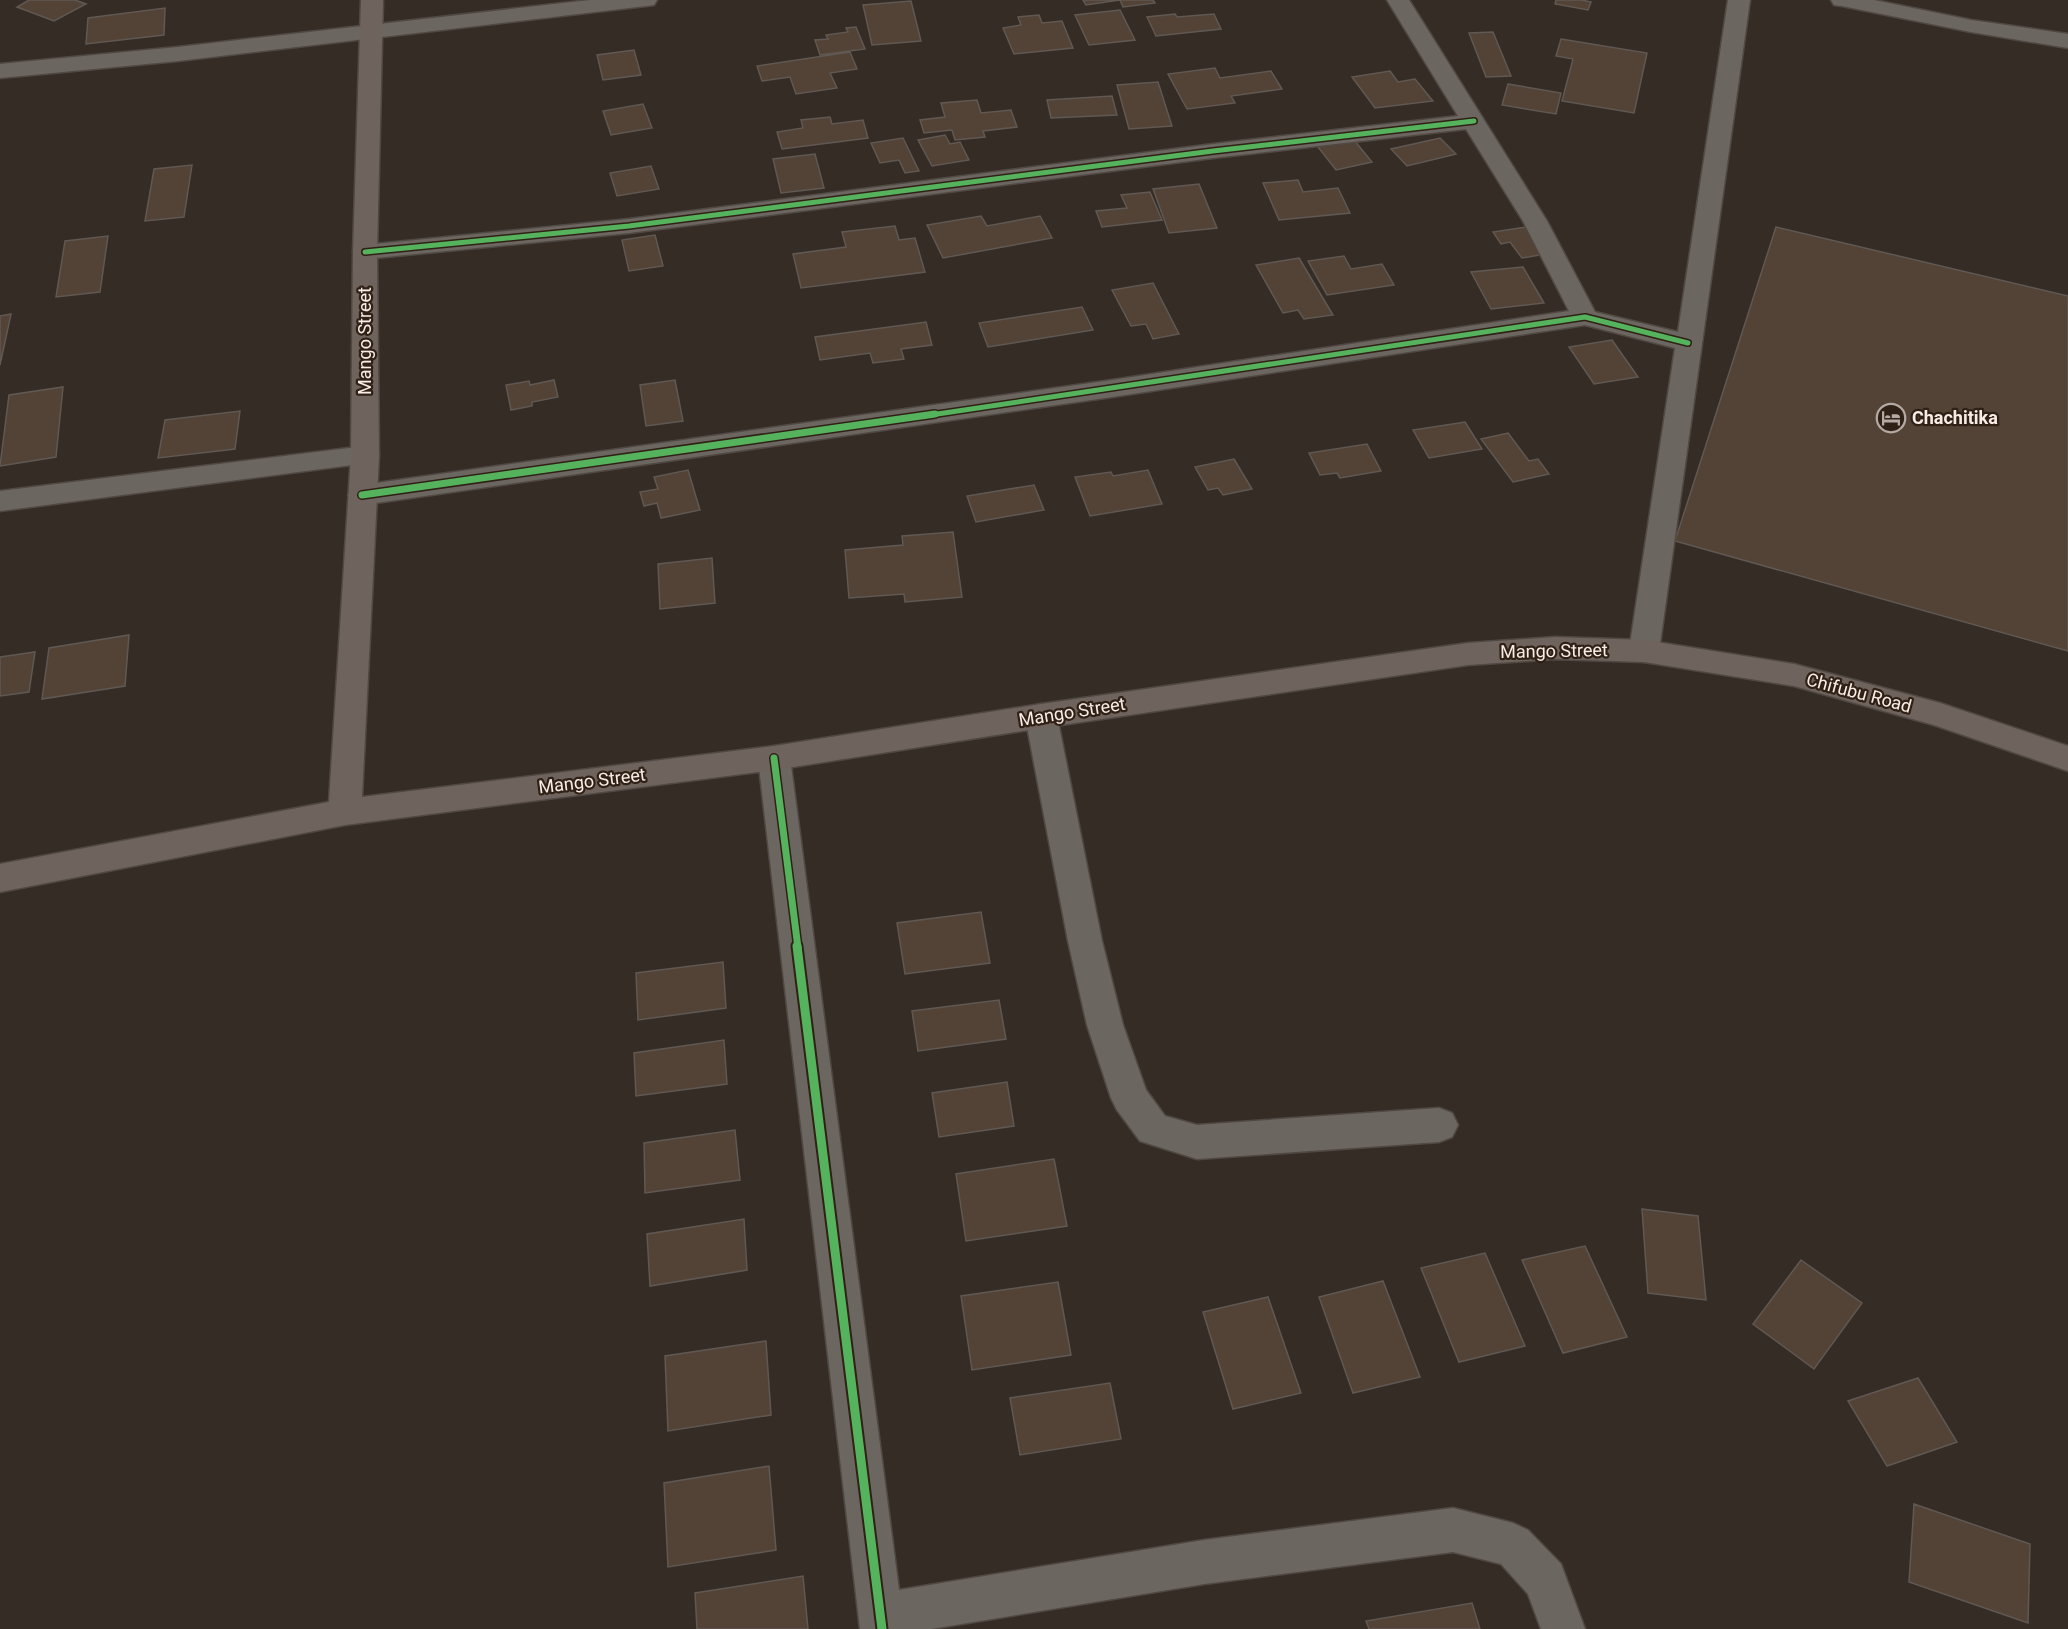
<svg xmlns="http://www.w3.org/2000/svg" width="2068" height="1629" font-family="Roboto,sans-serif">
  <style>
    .building { fill: #534336; stroke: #605853; stroke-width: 1.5 }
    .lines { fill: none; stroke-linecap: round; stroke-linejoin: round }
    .minor-casing { stroke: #504843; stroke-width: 3 }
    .major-casing { stroke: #504843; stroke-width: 3 }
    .minor { fill: #6c6661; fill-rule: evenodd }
    .major { fill: #6f645d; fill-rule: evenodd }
    .cycleway-far2-casing { stroke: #302116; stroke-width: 8 }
    .cycleway-far1-casing { stroke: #302116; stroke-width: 10 }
    .cycleway-casing { stroke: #302116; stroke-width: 13 }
    .cycleway-far2 { stroke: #56b35d; stroke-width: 5 }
    .cycleway-far1 { stroke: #56b35d; stroke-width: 7 }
    .cycleway { stroke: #56b35d; stroke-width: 9 }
    .labels { text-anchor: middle; stroke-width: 4.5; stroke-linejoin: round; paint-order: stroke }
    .street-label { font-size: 18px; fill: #f8ede6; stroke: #302116 }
    .poi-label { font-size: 18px; font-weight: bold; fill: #f8ede6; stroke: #302116; text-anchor: start }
  </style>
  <rect width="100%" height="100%" fill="#352c26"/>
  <!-- building -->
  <path class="building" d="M 29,0 L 75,0 L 86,4 L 54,21 L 17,7 Z
    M 1083,0 L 1153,0 L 1155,3 L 1123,7 L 1120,0 L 1086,5 Z
    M 1556,0 L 1582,0 L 1591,2 L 1588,10 L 1555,4 Z
    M 911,1 L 921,41 L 872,45 L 863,5 Z
    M 165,8 L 164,35 L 86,44 L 88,18 Z
    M 1120,10 L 1135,40 L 1089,45 L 1075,15 Z
    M 1175,14 L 1177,17 L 1214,14 L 1221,29 L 1156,36 L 1147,17 Z
    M 1039,15 L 1042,23 L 1062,21 L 1073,48 L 1014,54 L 1003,28 L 1021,25 L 1018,17 Z
    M 856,27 L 865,49 L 820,55 L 815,40 L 828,39 L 826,35 L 848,32 L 846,28 Z
    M 1493,32 L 1511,76 L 1486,77 L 1469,33 Z
    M 1561,39 L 1647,53 L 1634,113 L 1562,101 L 1573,59 L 1556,56 Z
    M 634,50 L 641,75 L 603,80 L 597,55 Z
    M 850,52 L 857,69 L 830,73 L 837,88 L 796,94 L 790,77 L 762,81 L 757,66 Z
    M 1215,68 L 1220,78 L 1271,71 L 1282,89 L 1231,96 L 1235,103 L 1187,109 L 1168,74 Z
    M 1390,71 L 1398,82 L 1415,79 L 1433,101 L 1375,108 L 1352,77 Z
    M 1158,82 L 1172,126 L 1129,129 L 1117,85 Z
    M 1508,84 L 1561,93 L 1556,114 L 1502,105 Z
    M 1112,96 L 1117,115 L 1051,118 L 1047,100 Z
    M 977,100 L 981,113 L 1011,110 L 1017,127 L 983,131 L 985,137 L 955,140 L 952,130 L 924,133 L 920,120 L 945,117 L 941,103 Z
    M 643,104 L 652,128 L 611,135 L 603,111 Z
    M 830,117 L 832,124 L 863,120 L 868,138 L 782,149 L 777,132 L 803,128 L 801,120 Z
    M 945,135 L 950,144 L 960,142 L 969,160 L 932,166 L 918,140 Z
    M 903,138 L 919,171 L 905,173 L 899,160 L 880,163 L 871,143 Z
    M 1440,138 L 1456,154 L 1407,166 L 1391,149 Z
    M 1354,140 L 1372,162 L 1336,170 L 1318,147 Z
    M 815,154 L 824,188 L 781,193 L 773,159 Z
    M 192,165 L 184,217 L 145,221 L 154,169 Z
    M 651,166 L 659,189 L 617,196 L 610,173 Z
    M 1298,180 L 1303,192 L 1338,188 L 1350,213 L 1279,220 L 1263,183 Z
    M 1199,184 L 1217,228 L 1169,233 L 1153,189 Z
    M 1150,192 L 1162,220 L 1102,227 L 1096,211 L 1127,208 L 1121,195 Z
    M 981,216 L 987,226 L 1040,216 L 1052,238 L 943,258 L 927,225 Z
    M 895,226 L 899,240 L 915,238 L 925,272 L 801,288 L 793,254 L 846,247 L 842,232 Z
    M 1526,227 L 1546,254 L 1522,258 L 1510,242 L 1501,244 L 1493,232 Z
    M 1776,227 L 2068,296 L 2068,651 L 1675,541 Z
    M 655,235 L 663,266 L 629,271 L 622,240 Z
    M 108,236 L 100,292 L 56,297 L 65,241 Z
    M 1344,256 L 1351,269 L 1382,264 L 1394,285 L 1327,295 L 1308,261 Z
    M 1299,258 L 1333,315 L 1304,319 L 1298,310 L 1283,313 L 1256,265 Z
    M 1523,267 L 1544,303 L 1491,309 L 1471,272 Z
    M 1153,283 L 1179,334 L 1153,339 L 1146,324 L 1131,326 L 1112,290 Z
    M 1082,307 L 1093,330 L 988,347 L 979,323 Z
    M 11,314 L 0,365 L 0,316 Z
    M 926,322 L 932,345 L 901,349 L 904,359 L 873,363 L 870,353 L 820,360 L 815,337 Z
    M 1612,340 L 1638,377 L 1594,384 L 1569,347 Z
    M 554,380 L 558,397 L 532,402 L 532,406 L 511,410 L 506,385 L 529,381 L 530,385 Z
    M 675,380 L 683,421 L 646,426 L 640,385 Z
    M 63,387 L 56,457 L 0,466 L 9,395 Z
    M 240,411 L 235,449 L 158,458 L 165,420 Z
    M 1465,422 L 1482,449 L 1429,458 L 1413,430 Z
    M 1508,433 L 1529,461 L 1538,459 L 1549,474 L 1513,482 L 1481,439 Z
    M 1367,444 L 1381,471 L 1340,478 L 1337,473 L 1320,475 L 1309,453 Z
    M 1234,459 L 1252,489 L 1223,495 L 1218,488 L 1208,490 L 1195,467 Z
    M 688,470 L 700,510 L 661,518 L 657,503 L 644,506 L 640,492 L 658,489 L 654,477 Z
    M 1148,470 L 1162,504 L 1090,516 L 1075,477 L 1111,472 L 1113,476 Z
    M 1034,485 L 1044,510 L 976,522 L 967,496 Z
    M 953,532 L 962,597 L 905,602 L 904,594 L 849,598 L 845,550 L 903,545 L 902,536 Z
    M 712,558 L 715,603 L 660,609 L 658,564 Z
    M 129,635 L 125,686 L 42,699 L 49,648 Z
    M 35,652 L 29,692 L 0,696 L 0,657 Z
    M 981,912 L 990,963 L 905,974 L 897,923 Z
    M 723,962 L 726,1008 L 638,1020 L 636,973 Z
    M 999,1000 L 1006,1039 L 918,1051 L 912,1011 Z
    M 724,1040 L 727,1084 L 636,1096 L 634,1053 Z
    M 1007,1082 L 1014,1126 L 939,1137 L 932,1093 Z
    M 735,1130 L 740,1180 L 645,1193 L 644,1143 Z
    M 1054,1159 L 1067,1226 L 966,1241 L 956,1174 Z
    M 1642,1209 L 1698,1216 L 1706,1300 L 1648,1293 Z
    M 744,1219 L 747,1270 L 650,1286 L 647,1234 Z
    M 1585,1246 L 1627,1337 L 1563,1353 L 1522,1260 Z
    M 1485,1253 L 1525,1346 L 1459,1362 L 1421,1268 Z
    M 1801,1260 L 1862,1303 L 1814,1369 L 1753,1324 Z
    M 1383,1281 L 1420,1377 L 1353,1393 L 1319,1297 Z
    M 1058,1282 L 1071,1355 L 972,1370 L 961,1296 Z
    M 1268,1297 L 1301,1393 L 1233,1409 L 1203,1312 Z
    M 766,1341 L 771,1415 L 668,1431 L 665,1356 Z
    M 1918,1378 L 1957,1442 L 1887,1466 L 1848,1401 Z
    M 1110,1383 L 1121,1439 L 1020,1455 L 1010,1398 Z
    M 769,1466 L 776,1550 L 668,1567 L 664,1483 Z
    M 1914,1504 L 2030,1544 L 2028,1623 L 1909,1582 Z
    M 803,1576 L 808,1629 L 697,1629 L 695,1593 Z
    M 1472,1603 L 1480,1629 L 1369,1629 L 1366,1621 Z"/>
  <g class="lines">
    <!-- minor casing -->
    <g class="minor-casing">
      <path id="minor" d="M 590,0 L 657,0 L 654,5 L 646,6 L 178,61 L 0,78 L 0,64 L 178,47 Z
        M 1387,0 L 1409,0 L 1547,221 L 1595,312 L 1678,332 L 1728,0 L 1750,0 L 1659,651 L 1655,659 L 1644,662 L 1633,659 L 1629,651 L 1675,348 L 1585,325 L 1112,397 L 362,505 L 352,502 L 348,495 L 352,488 L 362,485 L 1112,380 L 1569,311 L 1523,221 L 1466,129 L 1213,158 L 629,233 L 365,259 L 356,257 L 353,252 L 356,247 L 365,245 L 629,219 L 1213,144 L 1458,116 Z
        M 1831,0 L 1874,0 L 1971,20 L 2068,34 L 2068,48 L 1971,32 L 1842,6 L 1834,5 Z
        M 365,446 L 375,448 L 379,455 L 375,462 L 0,511 L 0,491 Z
        M 1041,704 L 1052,708 L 1057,716 L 1102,941 L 1123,1025 L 1146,1090 L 1165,1116 L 1197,1125 L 1439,1108 L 1452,1113 L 1458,1125 L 1452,1137 L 1439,1142 L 1197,1159 L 1140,1141 L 1117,1110 L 1111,1098 L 1087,1025 L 1068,941 L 1025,716 L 1030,708 Z
        M 774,746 L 785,749 L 790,758 L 899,1590 L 1204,1540 L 1453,1508 L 1513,1523 L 1528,1530 L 1561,1564 L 1585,1629 L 1541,1629 L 1528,1594 L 1501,1564 L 1453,1552 L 1204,1584 L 931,1629 L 860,1629 L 758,758 L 763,749 Z"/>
    </g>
    <!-- major casing -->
    <g class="major-casing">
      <path id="major" d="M 361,0 L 383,0 L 377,252 L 379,455 L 362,797 L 774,746 L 1041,704 L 1468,643 L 1555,637 L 1644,640 L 1794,664 L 1940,703 L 2068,746 L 2068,771 L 1934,725 L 1794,686 L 1644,662 L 1555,659 L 1468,665 L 1041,728 L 774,770 L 345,825 L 0,892 L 0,864 L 329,802 L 351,455 L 353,252 Z"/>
    </g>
    <!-- minor -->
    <use href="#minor" class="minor"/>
    <!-- major -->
    <use href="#major" class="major"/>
    <!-- cycleway-far2 casing -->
    <g class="cycleway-far2-casing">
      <path id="cycleway-far2" d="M 365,252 L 629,226 L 1213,151 L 1474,121
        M 924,416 L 1585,317 L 1688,343"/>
    </g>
    <!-- cycleway-far1 casing -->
    <g class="cycleway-far1-casing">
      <path id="cycleway-far1" d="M 362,495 L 935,414
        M 774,758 L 798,948"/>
    </g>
    <!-- cycleway casing -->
    <g class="cycleway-casing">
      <path id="cycleway" d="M 797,946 L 882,1629"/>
    </g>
    <!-- cycleway-far2 -->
    <use href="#cycleway-far2" class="cycleway-far2"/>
    <!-- cycleway-far1 -->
    <use href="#cycleway-far1" class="cycleway-far1"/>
    <!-- cycleway -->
    <use href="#cycleway" class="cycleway"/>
  </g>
  <!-- icons -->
  <defs>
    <g id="hotel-ring" transform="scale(1.5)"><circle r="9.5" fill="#302116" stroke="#b4a9a3" stroke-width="1.5"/><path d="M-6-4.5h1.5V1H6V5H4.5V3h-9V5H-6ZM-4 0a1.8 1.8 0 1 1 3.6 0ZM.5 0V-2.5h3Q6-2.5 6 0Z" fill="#b4a9a3"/></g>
  </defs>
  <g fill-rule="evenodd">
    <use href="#hotel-ring" x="1891" y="418"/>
  </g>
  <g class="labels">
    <!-- street labels -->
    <g class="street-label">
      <text transform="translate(365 341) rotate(-90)" y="6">Mango Street</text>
      <text transform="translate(1554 651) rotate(-1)" y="6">Mango Street</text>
      <text transform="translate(1859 693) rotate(15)" y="6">Chifubu Road</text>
      <text transform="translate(1072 712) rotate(-9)" y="6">Mango Street</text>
      <text transform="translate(592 781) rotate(-7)" y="6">Mango Street</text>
    </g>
    <!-- poi labels -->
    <g class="poi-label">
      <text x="1912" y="424">Chachitika</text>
    </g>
  </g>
</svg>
